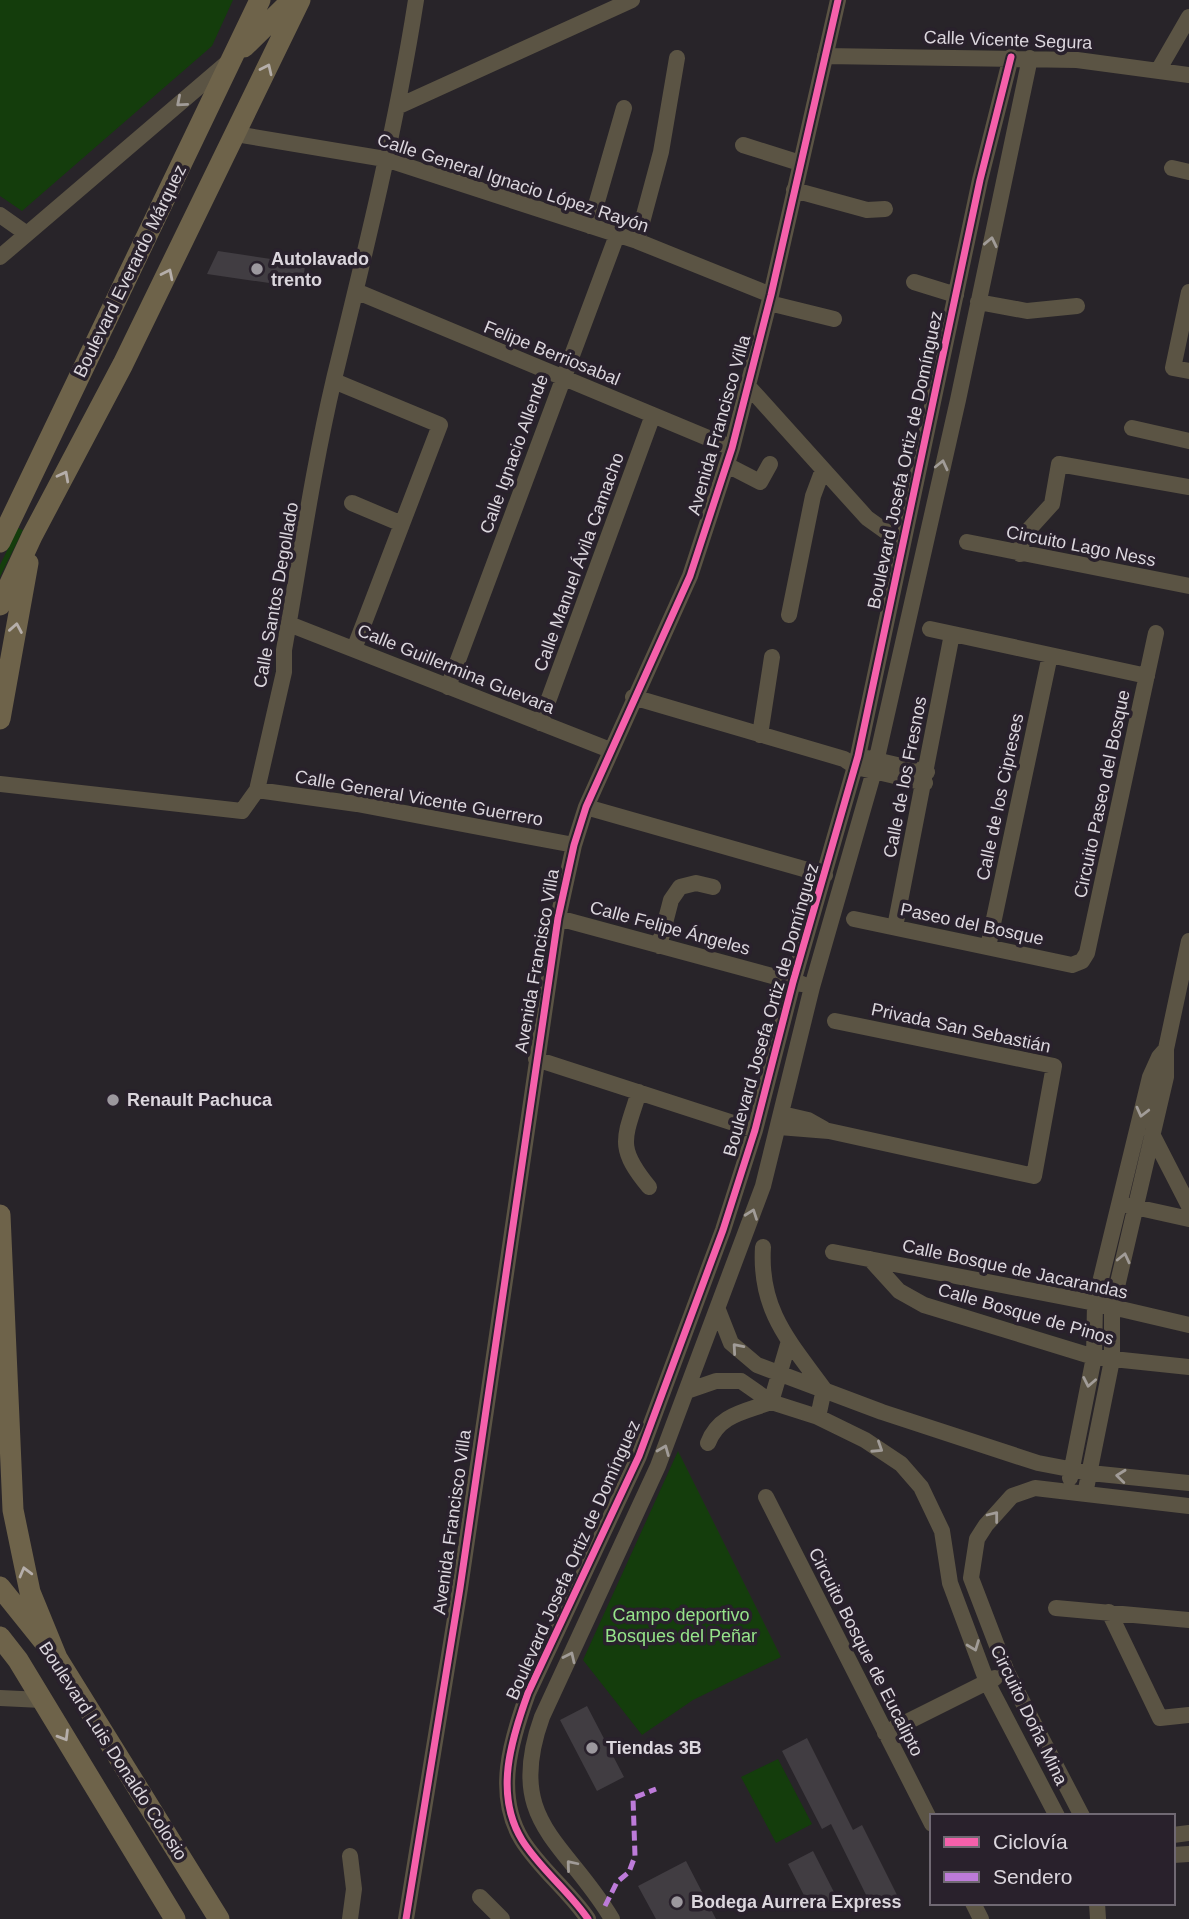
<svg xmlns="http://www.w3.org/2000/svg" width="1189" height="1919" font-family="Helvetica,sans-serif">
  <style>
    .green { fill: #143d0c }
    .building { fill: #413d42 }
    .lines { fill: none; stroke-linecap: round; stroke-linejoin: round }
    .minor { stroke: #5b5444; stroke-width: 16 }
    .major { stroke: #6e634a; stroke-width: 21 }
    .quiet { stroke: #bd7bd9; stroke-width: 5; stroke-dasharray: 10 5; stroke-linecap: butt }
    .cycleway-casing { stroke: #29212c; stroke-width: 11 }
    .cycleway { stroke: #f560ab; stroke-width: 7 }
    .oneway { stroke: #b5aeaa }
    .oneway2 { stroke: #a19c98 }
    .poi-dot { fill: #9c989e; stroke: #29212c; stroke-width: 2.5 }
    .labels { text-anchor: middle; stroke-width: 7; stroke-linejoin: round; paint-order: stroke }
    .street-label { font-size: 18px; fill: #dbd6dd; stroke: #29212c }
    .poi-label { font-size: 18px; font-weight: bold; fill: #dbd6dd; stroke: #29212c; text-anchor: start }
    .park-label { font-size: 18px; fill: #96e48a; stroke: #29212c }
  </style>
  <rect width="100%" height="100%" fill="#282429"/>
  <!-- green -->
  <path class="green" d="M 0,0 L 233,0 L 212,46 L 22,211 L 0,196 Z
    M 18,528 L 23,530 L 0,577 L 0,565 Z
    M 678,1451 L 781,1657 L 693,1700 L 642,1735 L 583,1660 Z
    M 778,1759 L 812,1824 L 776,1843 L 741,1777 Z"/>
  <!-- building -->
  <path class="building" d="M 218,251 L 305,264 L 303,288 L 207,274 Z
    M 587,1706 L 624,1777 L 597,1791 L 560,1720 Z
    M 807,1738 L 853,1830 L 862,1825 L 897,1895 L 872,1907 L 831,1824 L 822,1829 L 782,1751 Z
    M 813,1851 L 837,1898 L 812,1911 L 788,1864 Z
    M 686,1861 L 716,1919 L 656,1919 L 638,1886 Z"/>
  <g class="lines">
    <!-- minor -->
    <path class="minor" d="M 825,56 L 1077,60 L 1189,75
      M 1159,69 L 1189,17
      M 399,106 L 632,0
      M 236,134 L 385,159 L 637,241 L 771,295
      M 743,145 L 800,163
      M 1172,168 L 1189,172
      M 794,190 L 867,210 L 885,209
      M 0,215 L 27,234
      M 590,226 L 624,108
      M 637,241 L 661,152 L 677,58
      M 0,257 L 228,62
      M 914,282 L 956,295
      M 358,292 L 732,448
      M 1189,292 L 1173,368 L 1189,371
      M 978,302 L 1027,311 L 1077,306
      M 769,303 L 834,319
      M 334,381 L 440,425 L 354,649
      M 748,386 L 867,518 L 902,543
      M 1132,428 L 1189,441
      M 727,465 L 760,482 L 770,464
      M 352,503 L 402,524
      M 967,542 L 1189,586
      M 1020,554 L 1023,536 L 1052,504 L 1059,464 L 1189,487
      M 789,615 L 813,496 L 822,472
      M 289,624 L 610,750
      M 930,629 L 1147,676
      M 448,687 L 617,235
      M 633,697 L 844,759 L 856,767 L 925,783
      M 540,723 L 653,415
      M 760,735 L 772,657
      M 867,758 L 927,772
      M 0,784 L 242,811 L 257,790 L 284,672 L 284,650 C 300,560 313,468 334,379 C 365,253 396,128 416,0
      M 257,790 L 357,804 L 574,845
      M 586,807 L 825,875
      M 558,918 L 802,984
      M 854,919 L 1072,965 L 1082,961 L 1087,953 L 1156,633
      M 895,927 L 952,634
      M 659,946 L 671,900 L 680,887 L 696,883 L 713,887
      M 988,947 L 1050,655
      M 536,1059 L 755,1130
      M 639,1092 C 624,1139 616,1147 649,1187
      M 782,1114 L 808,1120 L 824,1129
      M 779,1127 L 829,1131 L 1034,1176 L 1054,1066 L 835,1021
      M 1152,1134 L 1189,1206
      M 1126,1205 L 1189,1219
      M 763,1247 C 759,1310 789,1341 824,1389 L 818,1417
      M 833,1252 L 1095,1303 L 1189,1325
      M 870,1259 L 899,1291 L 924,1305 L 1094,1357 L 1189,1367
      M 718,1310 L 731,1343 L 757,1365 L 882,1412 L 1038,1463 L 1090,1473 L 1189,1483
      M 687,1391 L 716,1381 L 741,1381 L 771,1402 L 818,1417 L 865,1440 L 901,1464 L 921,1487 L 942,1531 L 950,1583 L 987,1682 L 1057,1816
      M 771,1402 L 789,1341
      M 708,1443 C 719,1414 745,1412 771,1402
      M 1070,1478 L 1094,1357 L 1095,1303 L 1150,1077 L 1159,1057 L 1166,1049
      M 1085,1494 L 1112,1360 L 1112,1308 L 1166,1077 L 1166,1049 L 1189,941
      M 766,1497 L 932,1824
      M 1056,1608 L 1189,1620
      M 1109,1612 L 1160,1718 L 1189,1715
      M 0,1698 L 42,1700
      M 885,1733 L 995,1678
      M 1082,1816 L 1007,1672 L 971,1578 L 977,1539 L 986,1525 L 1012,1496 L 1035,1488 L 1189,1506
      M 1173,1835 L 1189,1833
      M 1173,1855 L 1189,1854
      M 350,1856 L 354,1889 L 350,1919
      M 480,1897 L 502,1919
      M 973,1903 L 981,1919
      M 1097,1903 L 1098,1919
      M 406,1919 L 460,1588 L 558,918 L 574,845 L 586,807 L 690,576 L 732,448 L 771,295 L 838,0
      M 588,1919 C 569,1891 540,1869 522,1840 C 494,1794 511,1740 528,1693 L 639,1456 L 723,1230 L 755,1130 L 793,982 L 858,756 L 980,180 L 1011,57
      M 612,1919 C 566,1841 504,1822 542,1717 L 658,1466 L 763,1186 L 812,987 L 874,771 L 958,400 L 1030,58"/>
    <!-- major -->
    <path class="major" d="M 244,47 L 292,0
      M 0,542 L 260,0
      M 0,605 L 32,536 L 123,364 L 300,0
      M 0,719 L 28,563
      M 0,1215 L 13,1510 L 30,1592 L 57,1658
      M 0,1587 L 57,1658 L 219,1919
      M 0,1637 L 18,1660 L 175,1919"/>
    <!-- quiet -->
    <path class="quiet" d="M 605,1906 L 617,1882 L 629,1872 L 635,1856 L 633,1798 L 656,1789"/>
    <!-- cycleway casing -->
    <g class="cycleway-casing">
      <path id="cycleway" d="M 406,1919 L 460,1588 L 558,918 L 574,845 L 586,807 L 690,576 L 732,448 L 771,295 L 838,0
        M 588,1919 C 569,1891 540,1869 522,1840 C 494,1794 511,1740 528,1693 L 639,1456 L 723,1230 L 755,1130 L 793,982 L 858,756 L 980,180 L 1011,57"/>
    </g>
    <!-- cycleway -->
    <use href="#cycleway" class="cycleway"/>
  </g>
  <!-- one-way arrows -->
  <defs><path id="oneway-chevron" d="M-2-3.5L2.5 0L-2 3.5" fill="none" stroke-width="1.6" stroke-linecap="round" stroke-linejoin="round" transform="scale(1.75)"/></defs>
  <g class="oneway">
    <use href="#oneway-chevron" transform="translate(267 69) rotate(-65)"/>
    <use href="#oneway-chevron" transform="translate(168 274) rotate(-64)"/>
    <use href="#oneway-chevron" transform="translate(64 476) rotate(-62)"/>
    <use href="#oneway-chevron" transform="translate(16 628) rotate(-80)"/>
    <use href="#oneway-chevron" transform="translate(25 1572) rotate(-105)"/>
    <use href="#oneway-chevron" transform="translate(64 1736) rotate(59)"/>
  </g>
  <g class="oneway2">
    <use href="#oneway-chevron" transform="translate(181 102) rotate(139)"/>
    <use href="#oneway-chevron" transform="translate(991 242) rotate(-78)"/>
    <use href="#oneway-chevron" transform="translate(942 465) rotate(-77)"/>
    <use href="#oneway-chevron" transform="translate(1142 1112) rotate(104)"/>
    <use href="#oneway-chevron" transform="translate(752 1214) rotate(-70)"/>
    <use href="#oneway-chevron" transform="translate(1124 1258) rotate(-77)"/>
    <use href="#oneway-chevron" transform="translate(737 1348) rotate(-131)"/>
    <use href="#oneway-chevron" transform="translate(1089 1382) rotate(101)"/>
    <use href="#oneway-chevron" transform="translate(878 1448) rotate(33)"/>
    <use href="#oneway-chevron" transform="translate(664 1450) rotate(-68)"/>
    <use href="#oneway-chevron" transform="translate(1121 1476) rotate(-174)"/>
    <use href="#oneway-chevron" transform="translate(994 1516) rotate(-52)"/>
    <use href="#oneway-chevron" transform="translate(974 1646) rotate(69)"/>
    <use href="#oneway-chevron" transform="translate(570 1657) rotate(-65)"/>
    <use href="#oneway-chevron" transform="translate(571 1865) rotate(-130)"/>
  </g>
  <!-- markers -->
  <g class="poi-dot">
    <circle cx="257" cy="269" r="7"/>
    <circle cx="113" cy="1100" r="7"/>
    <circle cx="592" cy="1748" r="7"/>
    <circle cx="677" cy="1902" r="7"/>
  </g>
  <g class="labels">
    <!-- street labels -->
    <g class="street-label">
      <text transform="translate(1008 40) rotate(2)" y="6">Calle Vicente Segura</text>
      <text transform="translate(513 183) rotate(18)" y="6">Calle General Ignacio López Rayón</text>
      <text transform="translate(130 271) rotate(-64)" y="6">Boulevard Everardo Márquez</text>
      <text transform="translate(552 353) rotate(22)" y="6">Felipe Berriosabal</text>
      <text transform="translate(719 425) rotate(-74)" y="6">Avenida Francisco Villa</text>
      <text transform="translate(514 454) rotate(-70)" y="6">Calle Ignacio Allende</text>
      <text transform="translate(905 460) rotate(-78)" y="6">Boulevard Josefa Ortiz de Domínguez</text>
      <text transform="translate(1081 546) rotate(11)" y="6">Circuito Lago Ness</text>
      <text transform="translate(579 562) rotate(-70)" y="6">Calle Manuel Ávila Camacho</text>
      <text transform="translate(276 595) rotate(-80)" y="6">Calle Santos Degollado</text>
      <text transform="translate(456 669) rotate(22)" y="6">Calle Guillermina Guevara</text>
      <text transform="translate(905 777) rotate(-79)" y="6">Calle de los Fresnos</text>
      <text transform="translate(1102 794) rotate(-78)" y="6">Circuito Paseo del Bosque</text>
      <text transform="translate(1000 797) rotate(-78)" y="6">Calle de los Cipreses</text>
      <text transform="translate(419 798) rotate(10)" y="6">Calle General Vicente Guerrero</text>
      <text transform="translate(972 924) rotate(12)" y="6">Paseo del Bosque</text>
      <text transform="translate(670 928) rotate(15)" y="6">Calle Felipe Ángeles</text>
      <text transform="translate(537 961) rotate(-80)" y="6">Avenida Francisco Villa</text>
      <text transform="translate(771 1010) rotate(-74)" y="6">Boulevard Josefa Ortiz de Domínguez</text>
      <text transform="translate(961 1028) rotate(12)" y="6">Privada San Sebastián</text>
      <text transform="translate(1015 1269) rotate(12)" y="6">Calle Bosque de Jacarandas</text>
      <text transform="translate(1026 1314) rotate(16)" y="6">Calle Bosque de Pinos</text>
      <text transform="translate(452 1522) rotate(-82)" y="6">Avenida Francisco Villa</text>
      <text transform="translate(573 1560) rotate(-66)" y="6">Boulevard Josefa Ortiz de Domínguez</text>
      <text transform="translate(866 1652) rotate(63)" y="6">Circuito Bosque de Eucalipto</text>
      <text transform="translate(1029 1715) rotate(64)" y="6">Circuito Doña Mina</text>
      <text transform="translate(113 1751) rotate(57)" y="6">Boulevard Luis Donaldo Colosio</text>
    </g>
    <!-- poi labels -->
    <g class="poi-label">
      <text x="271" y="265">Autolavado<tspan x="271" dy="21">trento</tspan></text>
      <text x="127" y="1106">Renault Pachuca</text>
      <text x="606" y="1754">Tiendas 3B</text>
      <text x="691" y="1908">Bodega Aurrera Express</text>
    </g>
    <!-- park labels -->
    <g class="park-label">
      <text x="681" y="1621">Campo deportivo<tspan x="681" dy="21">Bosques del Peñar</tspan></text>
    </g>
  </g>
  <!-- legend -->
  <rect x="930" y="1814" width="245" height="91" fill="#29212c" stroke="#706973" stroke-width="2"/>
  <rect x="944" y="1837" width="35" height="10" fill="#f560ab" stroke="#706973" stroke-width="2"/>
  <text x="993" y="1849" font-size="21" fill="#dbd6dd">Ciclovía</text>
  <rect x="944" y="1872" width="35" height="10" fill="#bd7bd9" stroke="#706973" stroke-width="2"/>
  <text x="993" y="1884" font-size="21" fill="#dbd6dd">Sendero</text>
</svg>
